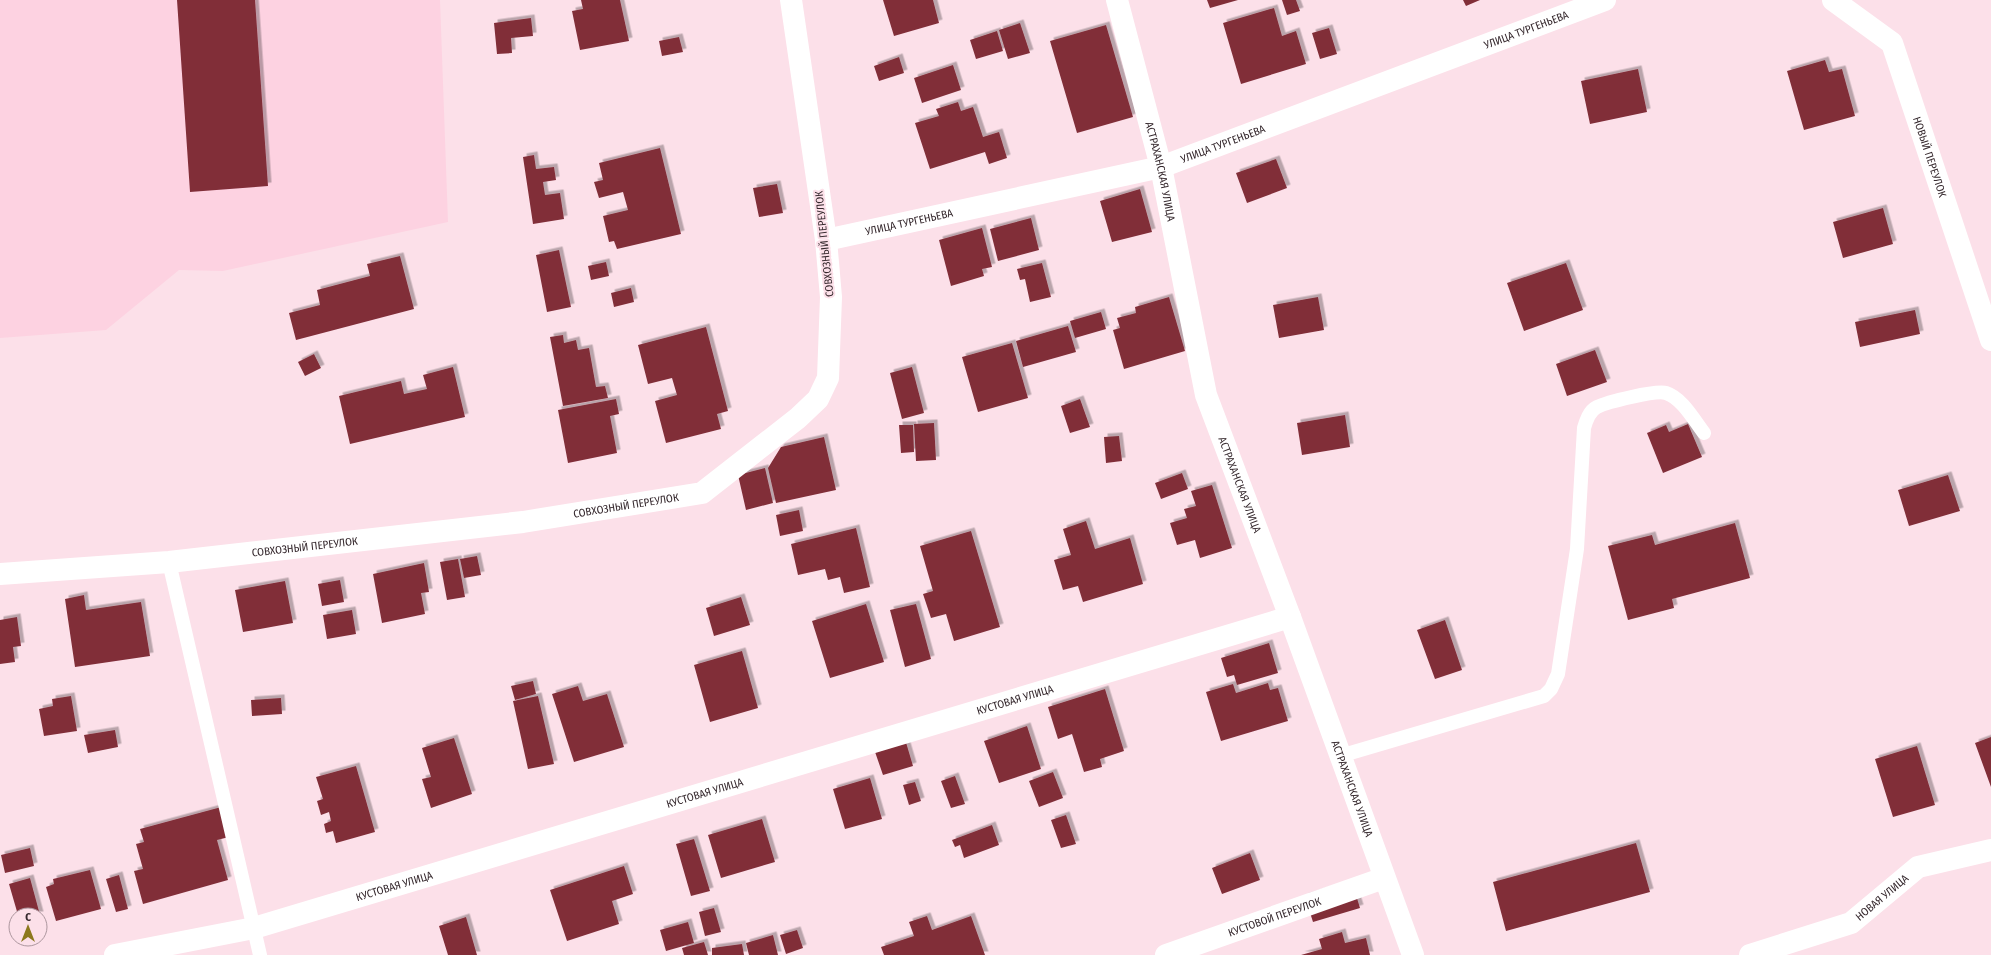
<svg xmlns="http://www.w3.org/2000/svg" width="1991" height="955" font-family="'Fira Sans Condensed',sans-serif">
  <style>
    .built { fill: #fdd2e1 }
    .building { fill: #812e39; filter: url(#shadow) }
    .lines { fill: none; stroke-linecap: round; stroke-linejoin: round }
    .lane { stroke: #fff; stroke-width: 14 }
    .street { stroke: #fff; stroke-width: 22 }
    .labels { text-anchor: middle; stroke-width: 4; stroke-linejoin: round; paint-order: stroke }
    .street-label { font-size: 11px; fill: #35282d; stroke: #fce0e9 }
  </style>
  <defs>
    <filter id="shadow"><feDropShadow dx="3.5" dy="-3.5" stdDeviation="0" flood-color="#0004"/></filter>
  </defs>
  <rect width="100%" height="100%" fill="#fce0e9"/>
  <!-- built -->
  <path class="built" d="M 0,0 L 440,0 L 448,222 L 223,271 L 179,270 L 106,330 L 0,338 Z"/>
  <!-- building -->
  <path class="building" d="M 177,0 L 255,0 L 268,186 L 190,192 Z
    M 581,0 L 620,0 L 629,41 L 580,50 L 572,11 L 583,9 Z
    M 883,0 L 933,0 L 939,23 L 894,36 Z
    M 1207,0 L 1238,0 L 1210,8 Z
    M 1282,0 L 1296,0 L 1300,11 L 1287,15 Z
    M 1463,0 L 1480,0 L 1466,6 Z
    M 1274,8 L 1282,36 L 1296,31 L 1306,64 L 1241,84 L 1223,23 Z
    M 531,18 L 533,36 L 511,38 L 512,53 L 497,54 L 494,23 Z
    M 1020,23 L 1030,53 L 1008,59 L 999,30 Z
    M 1106,25 L 1133,117 L 1077,133 L 1050,41 Z
    M 1329,28 L 1337,54 L 1320,59 L 1312,33 Z
    M 997,31 L 1003,51 L 976,59 L 970,40 Z
    M 679,37 L 683,52 L 662,56 L 659,41 Z
    M 899,57 L 904,73 L 879,81 L 874,66 Z
    M 1825,60 L 1829,72 L 1842,69 L 1855,116 L 1804,130 L 1787,71 Z
    M 953,65 L 961,90 L 922,103 L 914,78 Z
    M 1638,69 L 1647,112 L 1590,124 L 1581,81 Z
    M 958,102 L 961,111 L 973,107 L 983,137 L 999,132 L 1007,158 L 989,164 L 985,152 L 930,169 L 915,123 L 939,116 L 936,109 Z
    M 660,148 L 681,234 L 617,249 L 614,241 L 609,242 L 603,216 L 628,210 L 623,192 L 599,198 L 594,182 L 603,180 L 599,163 Z
    M 534,155 L 536,169 L 554,167 L 556,180 L 543,182 L 545,195 L 560,193 L 564,219 L 533,224 L 523,157 Z
    M 1276,159 L 1287,188 L 1247,203 L 1236,173 Z
    M 777,184 L 783,213 L 759,217 L 753,188 Z
    M 1140,189 L 1152,232 L 1112,242 L 1100,201 Z
    M 1883,208 L 1893,244 L 1843,258 L 1833,222 Z
    M 1031,218 L 1039,250 L 998,261 L 990,229 Z
    M 982,228 L 992,267 L 982,269 L 984,276 L 951,286 L 939,240 Z
    M 559,250 L 571,307 L 547,312 L 536,255 Z
    M 400,256 L 414,309 L 296,340 L 289,313 L 320,305 L 317,290 L 370,276 L 367,264 Z
    M 606,262 L 609,276 L 591,280 L 588,266 Z
    M 1042,263 L 1051,297 L 1030,302 L 1025,279 L 1020,280 L 1017,269 Z
    M 1566,263 L 1583,310 L 1524,331 L 1507,283 Z
    M 631,288 L 634,302 L 614,307 L 611,293 Z
    M 1169,297 L 1185,351 L 1124,369 L 1113,330 L 1120,328 L 1117,318 L 1136,313 L 1135,307 Z
    M 1318,297 L 1324,330 L 1279,338 L 1273,305 Z
    M 1915,310 L 1920,334 L 1860,347 L 1855,322 Z
    M 1101,312 L 1106,329 L 1075,338 L 1070,321 Z
    M 1068,326 L 1076,352 L 1023,367 L 1016,341 Z
    M 706,327 L 728,411 L 717,414 L 721,429 L 666,443 L 655,401 L 677,395 L 672,378 L 648,384 L 638,345 Z
    M 563,335 L 564,343 L 576,340 L 578,350 L 589,348 L 596,387 L 605,386 L 608,398 L 563,406 L 550,337 Z
    M 1012,343 L 1028,398 L 978,412 L 962,357 Z
    M 1595,350 L 1607,382 L 1567,396 L 1556,364 Z
    M 314,354 L 321,368 L 305,376 L 298,362 Z
    M 453,367 L 465,417 L 350,444 L 339,396 L 401,381 L 404,394 L 427,389 L 423,375 Z
    M 912,367 L 924,413 L 902,419 L 890,373 Z
    M 616,399 L 619,414 L 610,416 L 617,453 L 568,463 L 558,410 Z
    M 1080,399 L 1090,427 L 1070,433 L 1061,406 Z
    M 1345,415 L 1350,447 L 1302,455 L 1297,423 Z
    M 934,423 L 936,460 L 916,461 L 914,424 Z
    M 1688,424 L 1702,457 L 1663,473 L 1647,433 L 1666,425 L 1669,432 Z
    M 899,425 L 913,425 L 914,452 L 901,453 Z
    M 1119,436 L 1122,461 L 1106,463 L 1104,437 Z
    M 824,437 L 836,490 L 776,503 L 768,468 L 781,447 Z
    M 765,468 L 773,503 L 746,510 L 738,475 Z
    M 1182,473 L 1188,489 L 1161,499 L 1155,483 Z
    M 1948,475 L 1960,511 L 1909,526 L 1898,490 Z
    M 1212,485 L 1232,548 L 1200,558 L 1195,540 L 1177,545 L 1170,523 L 1187,518 L 1184,509 L 1196,506 L 1191,491 Z
    M 799,510 L 803,531 L 780,536 L 776,515 Z
    M 1086,521 L 1095,549 L 1130,538 L 1143,584 L 1083,602 L 1078,586 L 1063,590 L 1054,560 L 1071,555 L 1063,529 Z
    M 1735,523 L 1750,578 L 1672,599 L 1674,608 L 1628,620 L 1608,546 L 1652,535 L 1655,545 Z
    M 856,528 L 870,587 L 844,593 L 840,577 L 828,580 L 825,569 L 798,575 L 791,544 Z
    M 971,531 L 1000,627 L 954,641 L 946,614 L 931,618 L 923,594 L 933,591 L 920,546 Z
    M 477,556 L 481,575 L 464,578 L 460,559 Z
    M 458,559 L 465,597 L 447,600 L 440,562 Z
    M 424,563 L 429,592 L 421,593 L 425,614 L 382,623 L 373,574 Z
    M 340,580 L 344,602 L 322,606 L 318,584 Z
    M 285,581 L 293,623 L 243,632 L 235,590 Z
    M 84,595 L 86,610 L 141,602 L 150,656 L 75,667 L 65,599 Z
    M 741,597 L 750,625 L 714,636 L 706,608 Z
    M 866,604 L 884,662 L 830,678 L 812,621 Z
    M 916,604 L 931,659 L 905,667 L 890,610 Z
    M 352,610 L 356,634 L 327,639 L 323,615 Z
    M 17,617 L 21,646 L 13,647 L 15,662 L 0,664 L 0,620 Z
    M 1445,620 L 1462,670 L 1435,679 L 1417,630 Z
    M 1269,643 L 1278,673 L 1237,685 L 1234,675 L 1227,677 L 1221,658 Z
    M 742,651 L 758,708 L 710,722 L 694,665 Z
    M 533,681 L 536,694 L 515,700 L 511,686 Z
    M 1268,683 L 1270,690 L 1278,688 L 1288,721 L 1221,741 L 1206,692 L 1233,684 L 1236,693 Z
    M 578,686 L 583,701 L 607,694 L 624,747 L 574,762 L 552,694 Z
    M 1105,689 L 1124,751 L 1100,759 L 1102,767 L 1084,772 L 1072,734 L 1058,739 L 1048,707 Z
    M 71,696 L 77,731 L 44,736 L 39,709 L 53,706 L 52,699 Z
    M 538,696 L 554,764 L 528,769 L 513,701 Z
    M 281,698 L 282,714 L 252,716 L 251,700 Z
    M 1027,726 L 1041,769 L 999,783 L 984,741 Z
    M 115,730 L 118,747 L 88,753 L 84,735 Z
    M 1991,737 L 1991,787 L 1975,743 Z
    M 454,738 L 472,794 L 431,808 L 422,779 L 431,777 L 422,748 Z
    M 905,739 L 913,766 L 883,775 L 874,749 Z
    M 1917,746 L 1935,805 L 1893,817 L 1875,759 Z
    M 356,766 L 375,832 L 336,843 L 333,831 L 326,833 L 324,824 L 331,821 L 329,812 L 321,815 L 317,801 L 323,799 L 316,777 Z
    M 1053,772 L 1063,798 L 1039,807 L 1029,781 Z
    M 955,776 L 965,804 L 951,808 L 941,781 Z
    M 870,778 L 882,819 L 845,829 L 833,789 Z
    M 915,782 L 921,801 L 909,805 L 903,785 Z
    M 225,806 L 233,836 L 217,840 L 228,880 L 143,904 L 134,871 L 143,869 L 136,844 L 144,842 L 140,829 Z
    M 1066,815 L 1076,844 L 1061,848 L 1051,820 Z
    M 762,819 L 775,862 L 721,878 L 708,835 Z
    M 992,825 L 999,845 L 964,858 L 960,845 L 955,847 L 952,840 Z
    M 694,839 L 710,891 L 691,896 L 676,844 Z
    M 1636,843 L 1650,892 L 1506,931 L 1493,882 Z
    M 30,848 L 34,866 L 5,873 L 1,855 Z
    M 1250,853 L 1260,880 L 1222,894 L 1212,868 Z
    M 624,866 L 633,894 L 612,901 L 619,924 L 567,941 L 550,890 Z
    M 90,870 L 101,909 L 56,921 L 46,887 L 54,884 L 53,879 Z
    M 119,875 L 128,909 L 116,912 L 106,879 Z
    M 30,878 L 40,915 L 18,915 L 9,884 Z
    M 1352,882 L 1360,908 L 1313,922 L 1305,897 Z
    M 714,908 L 721,932 L 705,936 L 699,912 Z
    M 927,916 L 932,930 L 971,916 L 985,955 L 884,955 L 881,947 L 914,936 L 909,922 Z
    M 466,917 L 477,955 L 448,955 L 439,926 Z
    M 688,922 L 694,943 L 666,951 L 660,930 Z
    M 797,930 L 803,948 L 786,954 L 780,935 Z
    M 1342,932 L 1345,943 L 1366,938 L 1370,955 L 1301,955 L 1322,949 L 1319,939 Z
    M 773,935 L 778,955 L 749,955 L 746,943 Z
    M 704,942 L 708,955 L 684,955 L 682,948 Z
    M 742,944 L 744,955 L 712,955 L 712,948 Z"/>
  <g class="lines">
    <!-- lane -->
    <path class="lane" d="M 169,562 L 260,955
      M 1340,756 L 1544,696 L 1551,689 L 1558,674 L 1577,549 L 1584,428 C 1586,421 1589,411 1597,407 C 1607,402 1656,390 1666,393 C 1682,398 1694,420 1704,433"/>
    <!-- street -->
    <g class="street">
      <path id="s1" d="M 1117,0 L 1161,167 L 1206,395 L 1290,617 L 1413,955"/>
      <path id="s2" d="M 1833,0 L 1892,43 L 1991,340"/>
      <path id="s3" d="M 826,240 L 1161,167 L 1605,0"/>
      <path id="s4" d="M 0,574 L 169,562 L 523,522 L 702,493 L 798,418 L 818,399 L 828,378 L 831,297 L 826,240 L 791,0"/>
      <path id="s5" d="M 115,955 L 254,928 L 1290,617"/>
      <path id="s6" d="M 1166,955 L 1384,878"/>
      <path id="s7" d="M 1750,955 L 1851,923 L 1918,867 L 1991,850"/>
    </g>
  </g>
  <g class="labels">
    <!-- street labels -->
    <g class="street-label">
      <text dy="4" stroke="none"><textPath href="#s3" startOffset="733">УЛИЦА ТУРГЕНЬЕВА</textPath></text>
      <text dy="4" stroke="none"><textPath href="#s3" startOffset="409">УЛИЦА ТУРГЕНЬЕВА</textPath></text>
      <text dy="4" stroke="none"><textPath href="#s2" startOffset="193">НОВЫЙ ПЕРЕУЛОК</textPath></text>
      <text dy="4" stroke="none"><textPath href="#s1" startOffset="177">АСТРАХАНСКАЯ УЛИЦА</textPath></text>
      <text dy="4" stroke="none"><textPath href="#s3" startOffset="85">УЛИЦА ТУРГЕНЬЕВА</textPath></text>
      <text transform="translate(824 244) rotate(-96)" y="4">СОВХОЗНЫЙ ПЕРЕУЛОК</text>
      <text dy="4" stroke="none"><textPath href="#s1" startOffset="501">АСТРАХАНСКАЯ УЛИЦА</textPath></text>
      <text dy="4" stroke="none"><textPath href="#s4" startOffset="630">СОВХОЗНЫЙ ПЕРЕУЛОК</textPath></text>
      <text dy="4" stroke="none"><textPath href="#s4" startOffset="306">СОВХОЗНЫЙ ПЕРЕУЛОК</textPath></text>
      <text dy="4" stroke="none"><textPath href="#s5" startOffset="936">КУСТОВАЯ УЛИЦА</textPath></text>
      <text dy="4" stroke="none"><textPath href="#s1" startOffset="825">АСТРАХАНСКАЯ УЛИЦА</textPath></text>
      <text dy="4" stroke="none"><textPath href="#s5" startOffset="612">КУСТОВАЯ УЛИЦА</textPath></text>
      <text dy="4" stroke="none"><textPath href="#s5" startOffset="288">КУСТОВАЯ УЛИЦА</textPath></text>
      <text dy="4" stroke="none"><textPath href="#s7" startOffset="146">НОВАЯ УЛИЦА</textPath></text>
      <text dy="4" stroke="none"><textPath href="#s6" startOffset="115">КУСТОВОЙ ПЕРЕУЛОК</textPath></text>
    </g>
  </g>
  <!-- north arrow -->
  <g transform="translate(28 927)"><circle r="19" fill="#fce0e9" stroke="#ac969e"/>
  <path d="M0-3L7 15L0 10L-7 15Z" fill="#8c781d"/>
  <text y="-6" font-size="11" font-weight="bold" text-anchor="middle" fill="#35282d">С</text>
  </g>
</svg>
